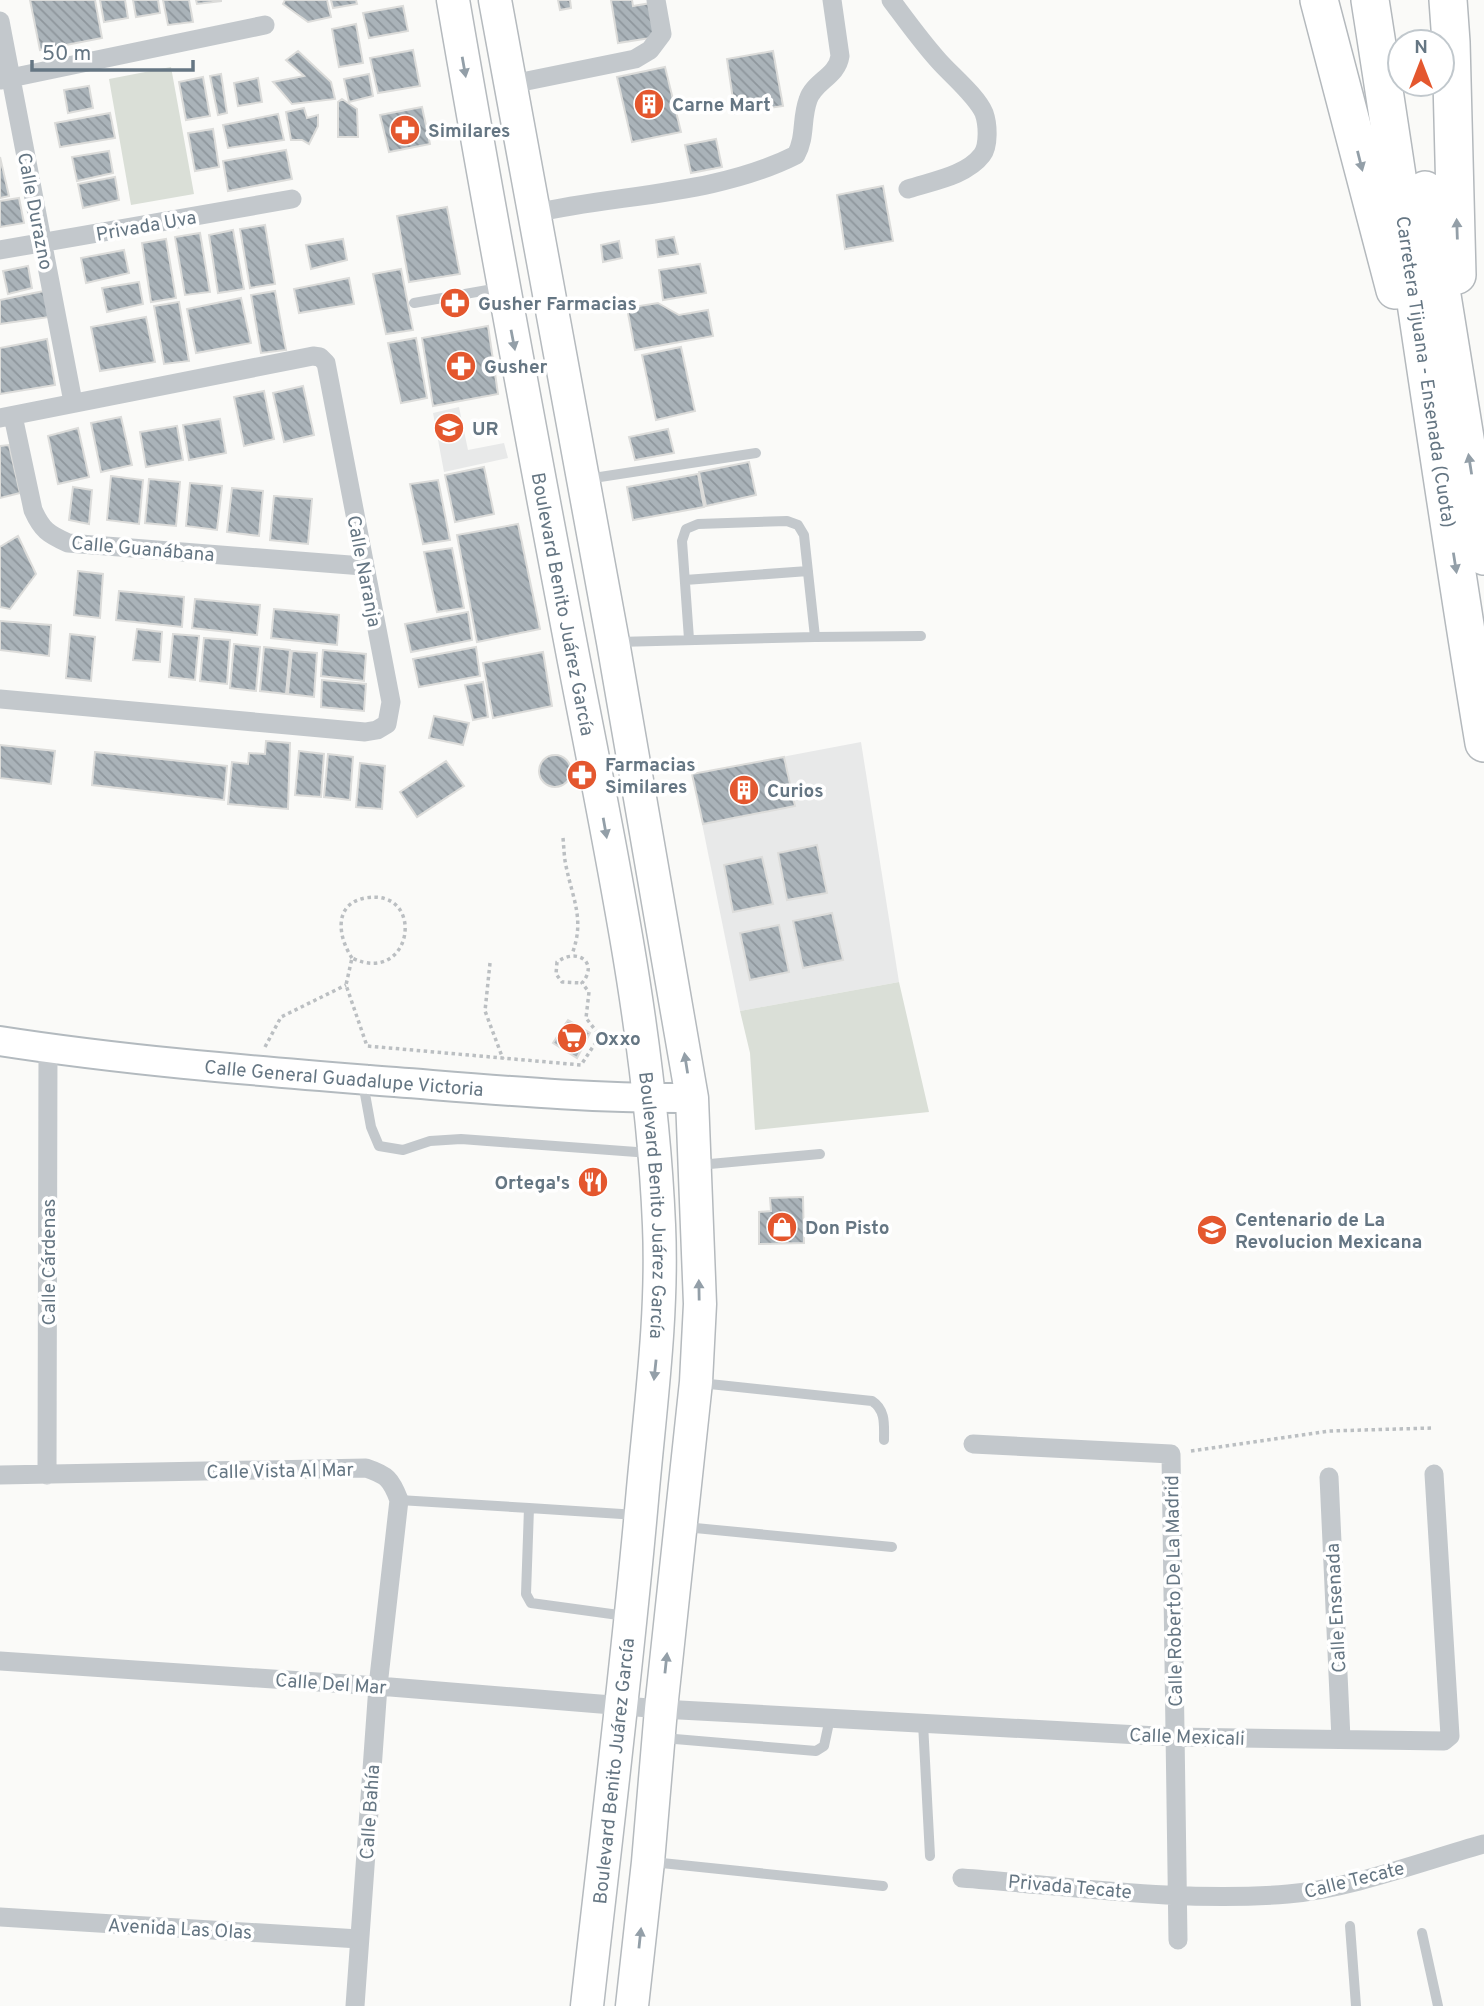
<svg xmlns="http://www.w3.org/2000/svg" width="1484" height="2006" font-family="Overpass,sans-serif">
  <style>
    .built { fill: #e8e9e9 }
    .green { fill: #dadfd7 }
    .building { fill: url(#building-back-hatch); stroke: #dcdcda; stroke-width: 2 }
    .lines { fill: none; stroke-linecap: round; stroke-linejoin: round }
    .secondary-casing { stroke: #b3babf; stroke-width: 32 }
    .primary-casing { stroke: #b5babe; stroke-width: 35 }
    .highway-casing { stroke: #b4b9bd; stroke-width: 40 }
    .path { stroke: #bbbfc2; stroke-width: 3.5; stroke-dasharray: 3.5 3.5; stroke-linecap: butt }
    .lane { stroke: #c3c8cc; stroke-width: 10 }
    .street { stroke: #c3c8cc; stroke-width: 19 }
    .secondary { stroke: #fff; stroke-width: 28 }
    .primary { stroke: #fff; stroke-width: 32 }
    .highway { stroke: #fff; stroke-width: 37 }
    .oneway { fill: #939fa8 }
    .labels { text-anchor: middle; stroke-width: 7; stroke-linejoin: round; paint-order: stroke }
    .poi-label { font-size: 19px; font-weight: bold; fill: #657683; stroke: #fff; text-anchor: start }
    .street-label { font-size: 19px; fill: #657683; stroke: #fff }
  </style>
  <defs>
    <pattern id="building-back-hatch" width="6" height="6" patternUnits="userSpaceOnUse" patternTransform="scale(1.75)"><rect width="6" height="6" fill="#aab3b9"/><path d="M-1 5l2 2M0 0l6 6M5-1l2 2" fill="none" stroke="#8e969c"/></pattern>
  </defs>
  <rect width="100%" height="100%" fill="#fafaf8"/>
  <!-- built -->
  <path class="built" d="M 459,407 L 468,450 L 504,443 L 508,458 L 444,472 L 433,413 Z
    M 861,742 L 899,982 L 740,1011 L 692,774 Z"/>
  <!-- green -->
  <path class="green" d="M 171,67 L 194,194 L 131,205 L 109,79 Z
    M 899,982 L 929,1112 L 755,1130 L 750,1053 L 740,1011 Z"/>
  <!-- building -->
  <path class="building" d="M 30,0 L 95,0 L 102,38 L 40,50 Z
    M 100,0 L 125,0 L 128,18 L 104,22 Z
    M 133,0 L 158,0 L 160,13 L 136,17 Z
    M 163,0 L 189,0 L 193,22 L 168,25 Z
    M 196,0 L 221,0 L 221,1 L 197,4 Z
    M 285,0 L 327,0 L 331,17 L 308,22 L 283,4 Z
    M 331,0 L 356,0 L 357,4 L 333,8 Z
    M 558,0 L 570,0 L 571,8 L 560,10 Z
    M 611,0 L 632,0 L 633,6 L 651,3 L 657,37 L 618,43 Z
    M 403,6 L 408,31 L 369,38 L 363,13 Z
    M 356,24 L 363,63 L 339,67 L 332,29 Z
    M 413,50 L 420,86 L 378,93 L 370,58 Z
    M 298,51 L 331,82 L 335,99 L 292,104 L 273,82 L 304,76 L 286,60 Z
    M 773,51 L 783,106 L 735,113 L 727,59 Z
    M 665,67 L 681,132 L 632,142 L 617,77 Z
    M 221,74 L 227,113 L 218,115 L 210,76 Z
    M 369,74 L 373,96 L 349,102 L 344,79 Z
    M 203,77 L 210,116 L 186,120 L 179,82 Z
    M 258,78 L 262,102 L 238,106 L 234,83 Z
    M 89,86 L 93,108 L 68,113 L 64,90 Z
    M 342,99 L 357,109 L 358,137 L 338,137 L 338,102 Z
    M 422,107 L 430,144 L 389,152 L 380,115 Z
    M 304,108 L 307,118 L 318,115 L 318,126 L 309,144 L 302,140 L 291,140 L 286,112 Z
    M 110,113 L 115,138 L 60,147 L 55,123 Z
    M 278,114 L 284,140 L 228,148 L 223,125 Z
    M 213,129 L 219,167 L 195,171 L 188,133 Z
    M 716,139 L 722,167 L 691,173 L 685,145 Z
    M 286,150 L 292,179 L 228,191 L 223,161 Z
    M 109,151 L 113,173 L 77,181 L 72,157 Z
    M 0,157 L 9,196 L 0,198 Z
    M 115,177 L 119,200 L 83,208 L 78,184 Z
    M 883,186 L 893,241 L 845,249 L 837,195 Z
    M 19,198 L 24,223 L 0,227 L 0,201 Z
    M 447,207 L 460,274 L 409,282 L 397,216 Z
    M 265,225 L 275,284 L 250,288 L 240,229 Z
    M 233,230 L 244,289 L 218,293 L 209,235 Z
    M 200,233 L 210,292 L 185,295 L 175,237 Z
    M 674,237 L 678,254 L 658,257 L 656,240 Z
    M 166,239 L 176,298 L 151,302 L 142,243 Z
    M 343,239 L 347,260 L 311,269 L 306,245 Z
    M 619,241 L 622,258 L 603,262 L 601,245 Z
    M 124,250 L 129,273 L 86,283 L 81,258 Z
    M 700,264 L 706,293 L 663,300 L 659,270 Z
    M 28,266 L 32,288 L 8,294 L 3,271 Z
    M 401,269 L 413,330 L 386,334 L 373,274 Z
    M 349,278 L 354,304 L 299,313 L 294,289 Z
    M 139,282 L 143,304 L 107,312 L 102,288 Z
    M 44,291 L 49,317 L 0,324 L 0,300 Z
    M 275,291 L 286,350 L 261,353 L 251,295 Z
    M 241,298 L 251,343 L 196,353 L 187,309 Z
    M 179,302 L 189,361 L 164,364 L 154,306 Z
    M 658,303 L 679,315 L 708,310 L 713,336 L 635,350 L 627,308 Z
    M 146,317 L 155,362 L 100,371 L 91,327 Z
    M 488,326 L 498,394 L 433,406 L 422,338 Z
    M 416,338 L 427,398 L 401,403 L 388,343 Z
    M 47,339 L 55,385 L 0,394 L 0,348 Z
    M 681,347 L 695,411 L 656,420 L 642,355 Z
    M 303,386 L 314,435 L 284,442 L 273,393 Z
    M 264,391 L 274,439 L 244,446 L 234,397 Z
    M 121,417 L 132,465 L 101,472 L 91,423 Z
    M 220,419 L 226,453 L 189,460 L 183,425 Z
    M 177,426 L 183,460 L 146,467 L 140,432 Z
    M 78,428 L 89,477 L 58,484 L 48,436 Z
    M 668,429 L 674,453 L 635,460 L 629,437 Z
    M 9,445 L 20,493 L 0,498 L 0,446 Z
    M 749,462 L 756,495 L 706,506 L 699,472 Z
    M 484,467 L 494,514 L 455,522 L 445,475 Z
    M 698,474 L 704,507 L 633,520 L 627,487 Z
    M 111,476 L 143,480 L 139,524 L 107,520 Z
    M 149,479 L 180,482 L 176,526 L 145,523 Z
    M 438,480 L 450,540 L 423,544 L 410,484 Z
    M 190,483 L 222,486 L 217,530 L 186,526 Z
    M 73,487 L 92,490 L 89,524 L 69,520 Z
    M 232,488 L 263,491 L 259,536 L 227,532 Z
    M 274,496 L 312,499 L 308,544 L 270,540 Z
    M 518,524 L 540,629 L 477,642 L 457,535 Z
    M 18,536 L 36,574 L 10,609 L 0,607 L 0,547 Z
    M 452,548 L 464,608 L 437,612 L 424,552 Z
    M 78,571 L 103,574 L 100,618 L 74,615 Z
    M 119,591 L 184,597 L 182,627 L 116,620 Z
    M 195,599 L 260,605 L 257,635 L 192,628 Z
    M 274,609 L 339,615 L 337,645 L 271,638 Z
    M 468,612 L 472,640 L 411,652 L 405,624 Z
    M 0,621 L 51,625 L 49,656 L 0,650 Z
    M 137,629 L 162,632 L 160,662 L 133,660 Z
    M 70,634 L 95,637 L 91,681 L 66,678 Z
    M 173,634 L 199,636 L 195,680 L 169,677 Z
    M 204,638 L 230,640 L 227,684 L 200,681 Z
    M 234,644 L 260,647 L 256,691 L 230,688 Z
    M 264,647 L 290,650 L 286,694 L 260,691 Z
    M 476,647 L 480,676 L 419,687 L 413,659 Z
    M 323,650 L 366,654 L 364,681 L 321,676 Z
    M 292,651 L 317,653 L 314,697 L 288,694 Z
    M 543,652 L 552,706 L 493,718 L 483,663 Z
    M 322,680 L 366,684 L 364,711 L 321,707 Z
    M 483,682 L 488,717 L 473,720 L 465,685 Z
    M 434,716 L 469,723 L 463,745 L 429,738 Z
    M 266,741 L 290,743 L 288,809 L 228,804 L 232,762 L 248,764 L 249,753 L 265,754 Z
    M 0,745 L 55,751 L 51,784 L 0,778 Z
    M 299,751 L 324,754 L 321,797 L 295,795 Z
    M 95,752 L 227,766 L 224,800 L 92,785 Z
    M 328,754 L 353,757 L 350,800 L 324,797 Z
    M539 771a16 16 0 1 1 32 0a16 16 0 1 1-32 0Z
    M 784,757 L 795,806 L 703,824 L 692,774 Z
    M 446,761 L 464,786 L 417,817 L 400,792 Z
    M 360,763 L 385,766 L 382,809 L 356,807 Z
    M 817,845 L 827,893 L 787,900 L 778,853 Z
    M 762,857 L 773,904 L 733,912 L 724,865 Z
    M 832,913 L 843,960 L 803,968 L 793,921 Z
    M 779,925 L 789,972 L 750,980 L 740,933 Z
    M 568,1020 L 590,1033 L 577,1058 L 553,1043 Z
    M 803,1197 L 804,1243 L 759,1244 L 759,1212 L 771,1211 L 770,1198 Z"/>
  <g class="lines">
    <!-- secondary casing -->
    <g class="secondary-casing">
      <g id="secondary">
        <path id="s1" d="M 0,1041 C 122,1060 246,1070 369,1080 C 476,1088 584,1099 692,1098"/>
      </g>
    </g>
    <!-- primary casing -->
    <g class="primary-casing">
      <g id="primary">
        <path id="s2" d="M 453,0 C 491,221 532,441 574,661 C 610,848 651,1035 659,1225 C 663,1317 650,1408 642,1500 C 627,1669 606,1837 587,2006"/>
        <path d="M 495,0 L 613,642 L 692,1098 L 700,1304 L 696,1382 L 661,1709 L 648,1862 L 632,2006"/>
      </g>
    </g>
    <!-- highway casing -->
    <g class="highway-casing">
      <g id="highway">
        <path d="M 1319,0 L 1395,290"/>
        <path id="s3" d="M 1370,0 C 1409,247 1443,496 1484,743"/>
        <path d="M 1448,0 L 1451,42 L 1457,275"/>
        <path d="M 1425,190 L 1484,556"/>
      </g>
    </g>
    <!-- path -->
    <path class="path" d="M 563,838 C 564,848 564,857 566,866 C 573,900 585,920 572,954
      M 352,958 C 338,937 333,904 365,898 C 427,887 413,987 352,958 L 346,985 L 367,1046 L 581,1065 L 600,1036 L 586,1018 L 589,992 L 582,983 C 599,963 578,947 557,962 L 556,974 L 562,982 L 582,983
      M 490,963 L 485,1011 L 503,1059
      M 265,1047 L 281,1017 L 346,985
      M 1191,1451 L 1329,1431 L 1433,1428"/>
    <!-- lane -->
    <path class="lane" d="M 414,303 L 499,288
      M 587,479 L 756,453
      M 685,580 L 808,571
      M 815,637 L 921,636
      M 617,642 L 815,637 L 804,535 L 798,525 L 787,521 L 698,524 L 686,529 L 682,541 L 689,639
      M 363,1083 L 371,1127 L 379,1146 L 403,1150 L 430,1141 L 461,1139 L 650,1153
      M 699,1165 L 820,1154
      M 700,1383 L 872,1401 C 886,1410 884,1425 884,1440
      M 399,1500 L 529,1508
      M 685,1527 L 892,1547
      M 626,1616 L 531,1603 L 526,1594 L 529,1508 L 637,1515
      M 923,1723 L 930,1856
      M 663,1738 L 816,1751 L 824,1746 L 830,1718
      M 652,1862 L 883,1886
      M 1350,1926 L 1356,2006
      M 1422,1933 L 1438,2006"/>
    <!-- street -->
    <path class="street" d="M 891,0 C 906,20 921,41 938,60 C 951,75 976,95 984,113 C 988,124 989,146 982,155 C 966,176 932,181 908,189
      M 0,21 L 73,402
      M 1,80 L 265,25
      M 512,84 L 635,59 L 650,50 L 662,34 L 656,0
      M 535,213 C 620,194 717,195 796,155 C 806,137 801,119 808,100 C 814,81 837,77 840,56 L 832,0
      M 0,250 L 292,199
      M 13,416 L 33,510 C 42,530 48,534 68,543 L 363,566
      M 0,418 L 313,356 L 320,357 L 326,363 L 391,702 L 387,724 L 377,730 L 365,732 L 0,699
      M 973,1444 L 1171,1454 L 1178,1940
      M 0,1475 L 366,1468 C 387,1475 391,1479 399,1500 L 378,1686 L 355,2006
      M 47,1475 L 48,1048
      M 1329,1477 L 1341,1739
      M 0,1661 L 378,1686 L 661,1709 L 1176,1737 L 1444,1741 L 1450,1736 L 1434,1474
      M 962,1878 C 1069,1886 1181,1903 1288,1894 C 1350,1889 1423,1861 1484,1844
      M 0,1917 L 359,1939"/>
    <!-- secondary -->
    <use href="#secondary" class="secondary"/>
    <!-- primary -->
    <use href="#primary" class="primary"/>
    <!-- highway -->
    <use href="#highway" class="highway"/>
  </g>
  <!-- one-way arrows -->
  <defs><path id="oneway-solid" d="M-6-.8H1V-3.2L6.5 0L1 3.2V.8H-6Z" transform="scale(1.75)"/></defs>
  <g class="oneway">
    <use href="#oneway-solid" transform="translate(464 67) rotate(80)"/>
    <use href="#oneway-solid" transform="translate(1360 161) rotate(76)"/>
    <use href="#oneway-solid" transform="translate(1457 229) rotate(-92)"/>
    <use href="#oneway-solid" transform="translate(513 340) rotate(79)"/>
    <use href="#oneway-solid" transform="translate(1470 464) rotate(-99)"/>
    <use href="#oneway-solid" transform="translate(1455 563) rotate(81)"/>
    <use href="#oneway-solid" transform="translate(605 828) rotate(80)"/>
    <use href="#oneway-solid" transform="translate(686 1063) rotate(-99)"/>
    <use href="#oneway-solid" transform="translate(699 1290) rotate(-91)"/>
    <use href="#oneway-solid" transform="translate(655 1370) rotate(96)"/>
    <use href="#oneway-solid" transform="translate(666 1663) rotate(-84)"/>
    <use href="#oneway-solid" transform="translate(640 1938) rotate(-84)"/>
  </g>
  <!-- icons -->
  <defs>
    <g id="building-disc" transform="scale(1.575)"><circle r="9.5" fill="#e4572e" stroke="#fff"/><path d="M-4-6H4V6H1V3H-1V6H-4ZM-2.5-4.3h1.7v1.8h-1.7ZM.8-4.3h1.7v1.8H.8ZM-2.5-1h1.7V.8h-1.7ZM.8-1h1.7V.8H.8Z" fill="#fff"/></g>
    <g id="pharmacy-disc" transform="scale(1.575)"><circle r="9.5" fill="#e4572e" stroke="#fff"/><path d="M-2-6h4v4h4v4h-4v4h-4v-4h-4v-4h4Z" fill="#fff"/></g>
    <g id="school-disc" transform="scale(1.575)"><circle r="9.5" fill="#e4572e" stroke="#fff"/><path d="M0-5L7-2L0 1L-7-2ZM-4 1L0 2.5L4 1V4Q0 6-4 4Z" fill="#fff"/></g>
    <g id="supermarket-disc" transform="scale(1.575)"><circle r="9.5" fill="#e4572e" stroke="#fff"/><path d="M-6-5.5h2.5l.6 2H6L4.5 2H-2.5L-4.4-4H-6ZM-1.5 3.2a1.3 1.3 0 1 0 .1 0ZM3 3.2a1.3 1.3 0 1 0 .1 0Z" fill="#fff"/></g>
    <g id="restaurant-disc" transform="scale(1.575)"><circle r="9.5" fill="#e4572e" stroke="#fff"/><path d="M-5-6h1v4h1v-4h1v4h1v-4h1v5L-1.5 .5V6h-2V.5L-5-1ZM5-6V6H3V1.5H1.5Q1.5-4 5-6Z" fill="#fff"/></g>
    <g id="shop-disc" transform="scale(1.575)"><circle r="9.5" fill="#e4572e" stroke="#fff"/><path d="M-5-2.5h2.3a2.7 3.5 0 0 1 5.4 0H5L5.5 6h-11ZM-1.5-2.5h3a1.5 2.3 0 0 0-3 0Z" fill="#fff"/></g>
  </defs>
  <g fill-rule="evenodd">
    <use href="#building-disc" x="649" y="104"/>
    <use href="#pharmacy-disc" x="405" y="130"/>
    <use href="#pharmacy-disc" x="455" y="303"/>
    <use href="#pharmacy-disc" x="461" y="366"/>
    <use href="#school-disc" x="449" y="428"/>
    <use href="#pharmacy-disc" x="582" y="775"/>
    <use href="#building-disc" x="744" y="790"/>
    <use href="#supermarket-disc" x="572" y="1038"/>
    <use href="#restaurant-disc" x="593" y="1182"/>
    <use href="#shop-disc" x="782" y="1227"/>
    <use href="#school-disc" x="1212" y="1230"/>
  </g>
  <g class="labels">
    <!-- poi labels -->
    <g class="poi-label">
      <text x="672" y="111">Carne Mart</text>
      <text x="428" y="137">Similares</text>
      <text x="478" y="310">Gusher Farmacias</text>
      <text x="484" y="373">Gusher</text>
      <text x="472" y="435">UR</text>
      <text x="605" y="771">Farmacias<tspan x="605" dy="22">Similares</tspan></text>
      <text x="767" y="797">Curios</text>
      <text x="595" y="1045">Oxxo</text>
      <text x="570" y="1189" text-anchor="end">Ortega's</text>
      <text x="1235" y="1226">Centenario de La<tspan x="1235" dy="22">Revolucion Mexicana</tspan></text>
      <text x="805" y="1234">Don Pisto</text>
    </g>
    <!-- street labels -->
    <g class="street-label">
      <text transform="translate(36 211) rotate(79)" y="7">Calle Durazno</text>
      <text transform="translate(146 225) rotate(-10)" y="7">Privada Uva</text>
      <text dy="7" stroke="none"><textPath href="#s3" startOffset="376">Carretera Tijuana - Ensenada (Cuota)</textPath></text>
      <text transform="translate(143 548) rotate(5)" y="7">Calle Guanábana</text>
      <text transform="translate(365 571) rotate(79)" y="7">Calle Naranja</text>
      <text dy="7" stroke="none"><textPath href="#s2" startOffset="614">Boulevard Benito Juárez García</textPath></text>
      <text dy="7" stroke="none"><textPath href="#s1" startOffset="346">Calle General Guadalupe Victoria</textPath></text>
      <text dy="7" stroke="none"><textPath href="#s2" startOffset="1223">Boulevard Benito Juárez García</textPath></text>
      <text transform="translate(48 1262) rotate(-90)" y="7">Calle Cárdenas</text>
      <text transform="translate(280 1470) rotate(-1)" y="7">Calle Vista Al Mar</text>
      <text transform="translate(1173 1591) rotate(-91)" y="7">Calle Roberto De La Madrid</text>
      <text transform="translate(1335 1608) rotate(-93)" y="7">Calle Ensenada</text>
      <text transform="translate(331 1683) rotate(4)" y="7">Calle Del Mar</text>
      <text transform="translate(1187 1736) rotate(2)" y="7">Calle Mexicali</text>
      <text transform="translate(613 1771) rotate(-84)" y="7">Boulevard Benito Juárez García</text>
      <text transform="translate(369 1812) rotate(-86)" y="7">Calle Bahía</text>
      <text transform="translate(1354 1879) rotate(-14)" y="7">Calle Tecate</text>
      <text transform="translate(1070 1886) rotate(5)" y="7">Privada Tecate</text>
      <text transform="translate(180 1928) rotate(3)" y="7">Avenida Las Olas</text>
    </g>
  </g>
  <!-- north arrow -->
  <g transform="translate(1421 63)"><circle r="33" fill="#ffffff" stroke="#c1c8cd" stroke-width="2"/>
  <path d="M0-5L12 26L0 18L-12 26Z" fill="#e4572e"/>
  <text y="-10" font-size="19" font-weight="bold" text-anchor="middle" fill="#657683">N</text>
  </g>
  <!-- scale -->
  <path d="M32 60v10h161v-10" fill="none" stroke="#657683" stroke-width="3.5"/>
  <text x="42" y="60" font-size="21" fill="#657683" stroke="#ffffff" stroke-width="5" paint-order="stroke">50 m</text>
</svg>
